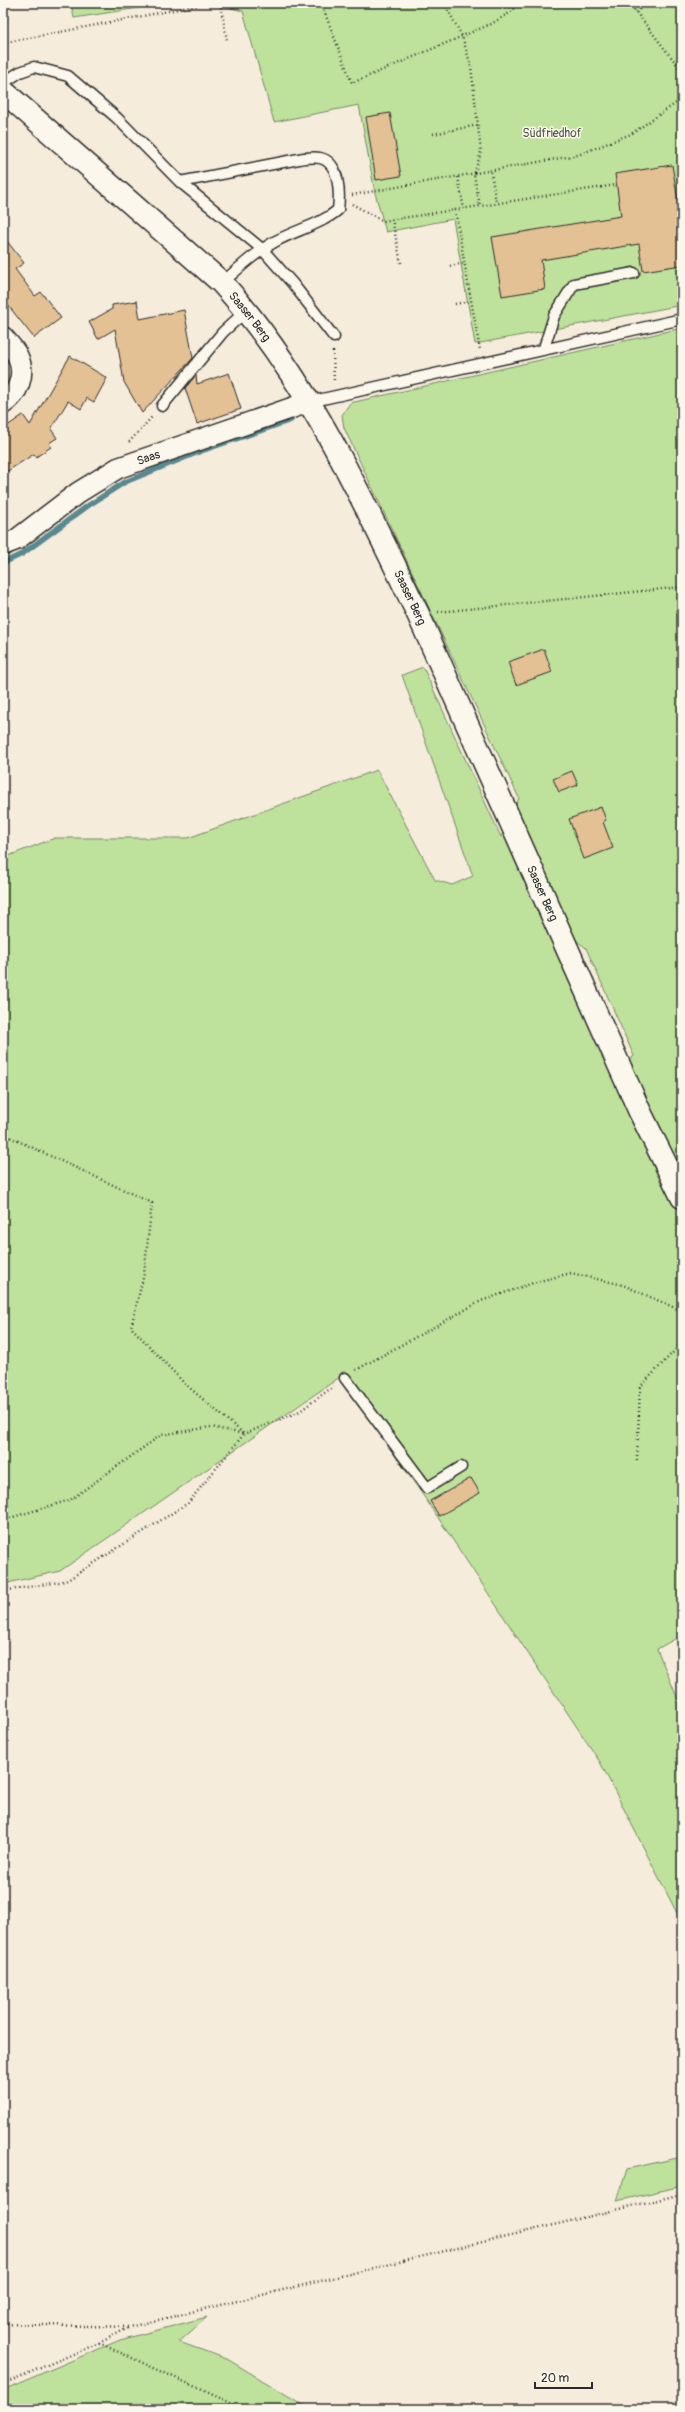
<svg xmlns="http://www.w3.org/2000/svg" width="685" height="2412" font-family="Pangolin,sans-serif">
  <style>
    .green { fill: #bee29c; stroke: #748664; fill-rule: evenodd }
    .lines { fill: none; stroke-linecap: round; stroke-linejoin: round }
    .stream { stroke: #598890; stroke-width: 5.5 }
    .building { fill: #e4c195; stroke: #2b2b2b }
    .lane-casing { stroke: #2b2b2b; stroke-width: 13 }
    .street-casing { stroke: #2b2b2b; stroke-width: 23 }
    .secondary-casing { stroke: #2b2b2b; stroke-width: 25 }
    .path { stroke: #2b2b2b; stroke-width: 2.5; stroke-dasharray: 1 3; stroke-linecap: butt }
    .lane { stroke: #fbf7ec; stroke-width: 10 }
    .street { stroke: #fbf7ec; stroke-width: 20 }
    .secondary { stroke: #fbf7ec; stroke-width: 22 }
    .labels { text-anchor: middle; stroke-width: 3; stroke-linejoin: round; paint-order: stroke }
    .park-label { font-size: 12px; fill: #505947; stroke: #fbf7ec }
    .street-label { font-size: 12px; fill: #2b2b2b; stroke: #fbf7ec }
  </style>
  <rect width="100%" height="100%" fill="#f6ecdb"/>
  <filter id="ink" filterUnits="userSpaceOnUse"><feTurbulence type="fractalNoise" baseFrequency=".025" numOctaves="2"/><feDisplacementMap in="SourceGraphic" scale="8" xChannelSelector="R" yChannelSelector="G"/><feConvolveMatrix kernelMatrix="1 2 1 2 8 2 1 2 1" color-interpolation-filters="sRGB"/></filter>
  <g filter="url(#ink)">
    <!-- green -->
    <path class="green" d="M 71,3 L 171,3 L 74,18 Z
      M 230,3 L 682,3 L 682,305 L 475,344 L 453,219 L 386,232 L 375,193 L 359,105 L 274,122 L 243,11 L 227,7 Z
      M 682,328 L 682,1635 L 657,1649 L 682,1709 L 682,1923 L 600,1762 L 427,1501 L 340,1377 L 60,1571 L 3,1584 L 3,858 L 55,838 L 188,838 L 377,770 L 435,880 L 452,885 L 473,876 L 402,675 L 423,667 L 501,837 L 519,798 L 344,428 L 342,415 L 350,403 ZM 548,918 L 586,948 L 634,1056 L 615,1073 Z
      M 682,2157 L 682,2186 L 617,2201 L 627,2169 Z
      M 207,2317 L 179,2342 L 227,2359 L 310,2409 L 3,2409 L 3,2390 L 120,2340 Z"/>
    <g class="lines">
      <!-- stream -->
      <path class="stream" d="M 3,563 L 22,554 L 89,505 L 125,482 L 201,451 L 291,420"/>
    </g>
    <!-- building -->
    <path class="building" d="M 390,113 L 401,176 L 376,180 L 366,117 Z
      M 672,165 L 679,206 L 682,205 L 682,265 L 643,271 L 639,244 L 541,260 L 545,289 L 502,296 L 492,237 L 621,216 L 615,174 Z
      M 3,236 L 24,263 L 15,269 L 35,296 L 41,292 L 61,318 L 34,338 L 3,299 Z
      M 137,301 L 140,319 L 184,310 L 193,358 L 142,413 L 124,382 L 115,329 L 98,339 L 89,322 L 112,309 L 112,305 Z
      M 70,356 L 107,378 L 94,402 L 87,398 L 81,409 L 68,401 L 51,429 L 57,438 L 49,443 L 51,447 L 36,457 L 34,454 L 3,474 L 3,429 L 23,415 L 30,425 Z
      M 229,373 L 241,409 L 197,424 L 185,388 L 196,375 L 197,384 Z
      M 544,649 L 552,672 L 516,685 L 508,662 Z
      M 572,771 L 578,785 L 559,792 L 553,779 Z
      M 601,807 L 606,820 L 603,822 L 613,848 L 584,859 L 569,819 Z
      M 471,1478 L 480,1493 L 439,1516 L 430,1501 Z"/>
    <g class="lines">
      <!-- lane casing -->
      <g class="lane-casing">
        <path id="lane" d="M 3,83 L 20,72 L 34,67 L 68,76 L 117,118 L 180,182 L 262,249 L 293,284 L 334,337
          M 180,182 L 304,158 C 309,158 315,157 320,158 C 340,162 340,194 338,210 C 320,225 296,230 276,241 C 256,252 239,268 222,283
          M 544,348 L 554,316 L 574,284 L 634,273
          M 309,402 L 682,319
          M 162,406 L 223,332 L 247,310
          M 345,1378 L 427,1488 L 461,1467"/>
      </g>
      <!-- street casing -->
      <g class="street-casing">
        <g id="street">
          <path d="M 3,337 C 8,343 15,350 18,357 C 26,375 18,394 3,404"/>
          <path id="s1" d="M 3,545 L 16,540 L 79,492 L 118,468 L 309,402"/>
        </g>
      </g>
      <!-- secondary casing -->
      <g class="secondary-casing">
        <g id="secondary">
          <path id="s2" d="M 3,91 L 222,283 C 308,378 363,500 418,614 L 640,1112 L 682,1197"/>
        </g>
      </g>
      <!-- path -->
      <path class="path" d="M 220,3 L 227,40
        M 321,3 L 352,83 L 491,24 L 511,12 L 519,3
        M 444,3 L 462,36 L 471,66 L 481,152 L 474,175 L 480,206
        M 629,3 L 682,71
        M 636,12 L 648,3
        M 3,43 L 210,3
        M 433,134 L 478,125
        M 491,172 L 496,203
        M 458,177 L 464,209
        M 352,195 L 578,155 L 631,134 L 682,99
        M 352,204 L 383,221 L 616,185
        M 455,210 L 480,350
        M 392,219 L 401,263
        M 450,266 L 464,263
        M 455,304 L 471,301
        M 333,351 L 334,382
        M 129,442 L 152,417
        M 438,612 L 682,587
        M 3,1134 L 152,1203 L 144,1274 L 131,1327 L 185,1384 L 244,1434 L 211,1427 L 161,1435 L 70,1500 L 3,1520
        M 680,1312 L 682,1326
        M 356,1370 L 481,1301 L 536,1282 L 571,1273 L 623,1285 L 682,1311
        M 637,1460 L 640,1387 L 682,1343
        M 3,1591 L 66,1581 L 188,1503 L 244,1434 L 300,1411 L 334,1386
        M 3,2324 L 129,2327 L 682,2194
        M 99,2343 L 244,2409
        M 3,2384 L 99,2343 L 128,2328"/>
      <!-- lane -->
      <use href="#lane" class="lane"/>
      <!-- street -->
      <use href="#street" class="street"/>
      <!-- secondary -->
      <use href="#secondary" class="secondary"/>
    </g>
  </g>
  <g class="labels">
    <!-- park labels -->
    <g class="park-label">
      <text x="552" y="137">Südfriedhof</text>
    </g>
    <!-- street labels -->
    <g class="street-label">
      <text dy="4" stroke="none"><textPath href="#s2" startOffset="335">Saaser Berg</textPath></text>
      <text dy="4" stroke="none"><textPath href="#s1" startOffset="171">Saas</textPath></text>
      <text dy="4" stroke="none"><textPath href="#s2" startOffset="659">Saaser Berg</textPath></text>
      <text dy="4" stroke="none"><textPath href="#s2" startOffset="983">Saaser Berg</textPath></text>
    </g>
  </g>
  <!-- margin -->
  <rect width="685" height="2412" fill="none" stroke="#fbf7ec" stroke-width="16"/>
  <rect x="8" y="8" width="669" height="2396" fill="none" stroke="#2b2b2b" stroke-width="1.5" filter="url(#ink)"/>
  <!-- scale -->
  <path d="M535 2382v6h57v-6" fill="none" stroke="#2b2b2b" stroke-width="2"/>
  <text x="541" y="2382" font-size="12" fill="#2b2b2b" stroke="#fbf7ec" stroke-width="3" paint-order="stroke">20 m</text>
</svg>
